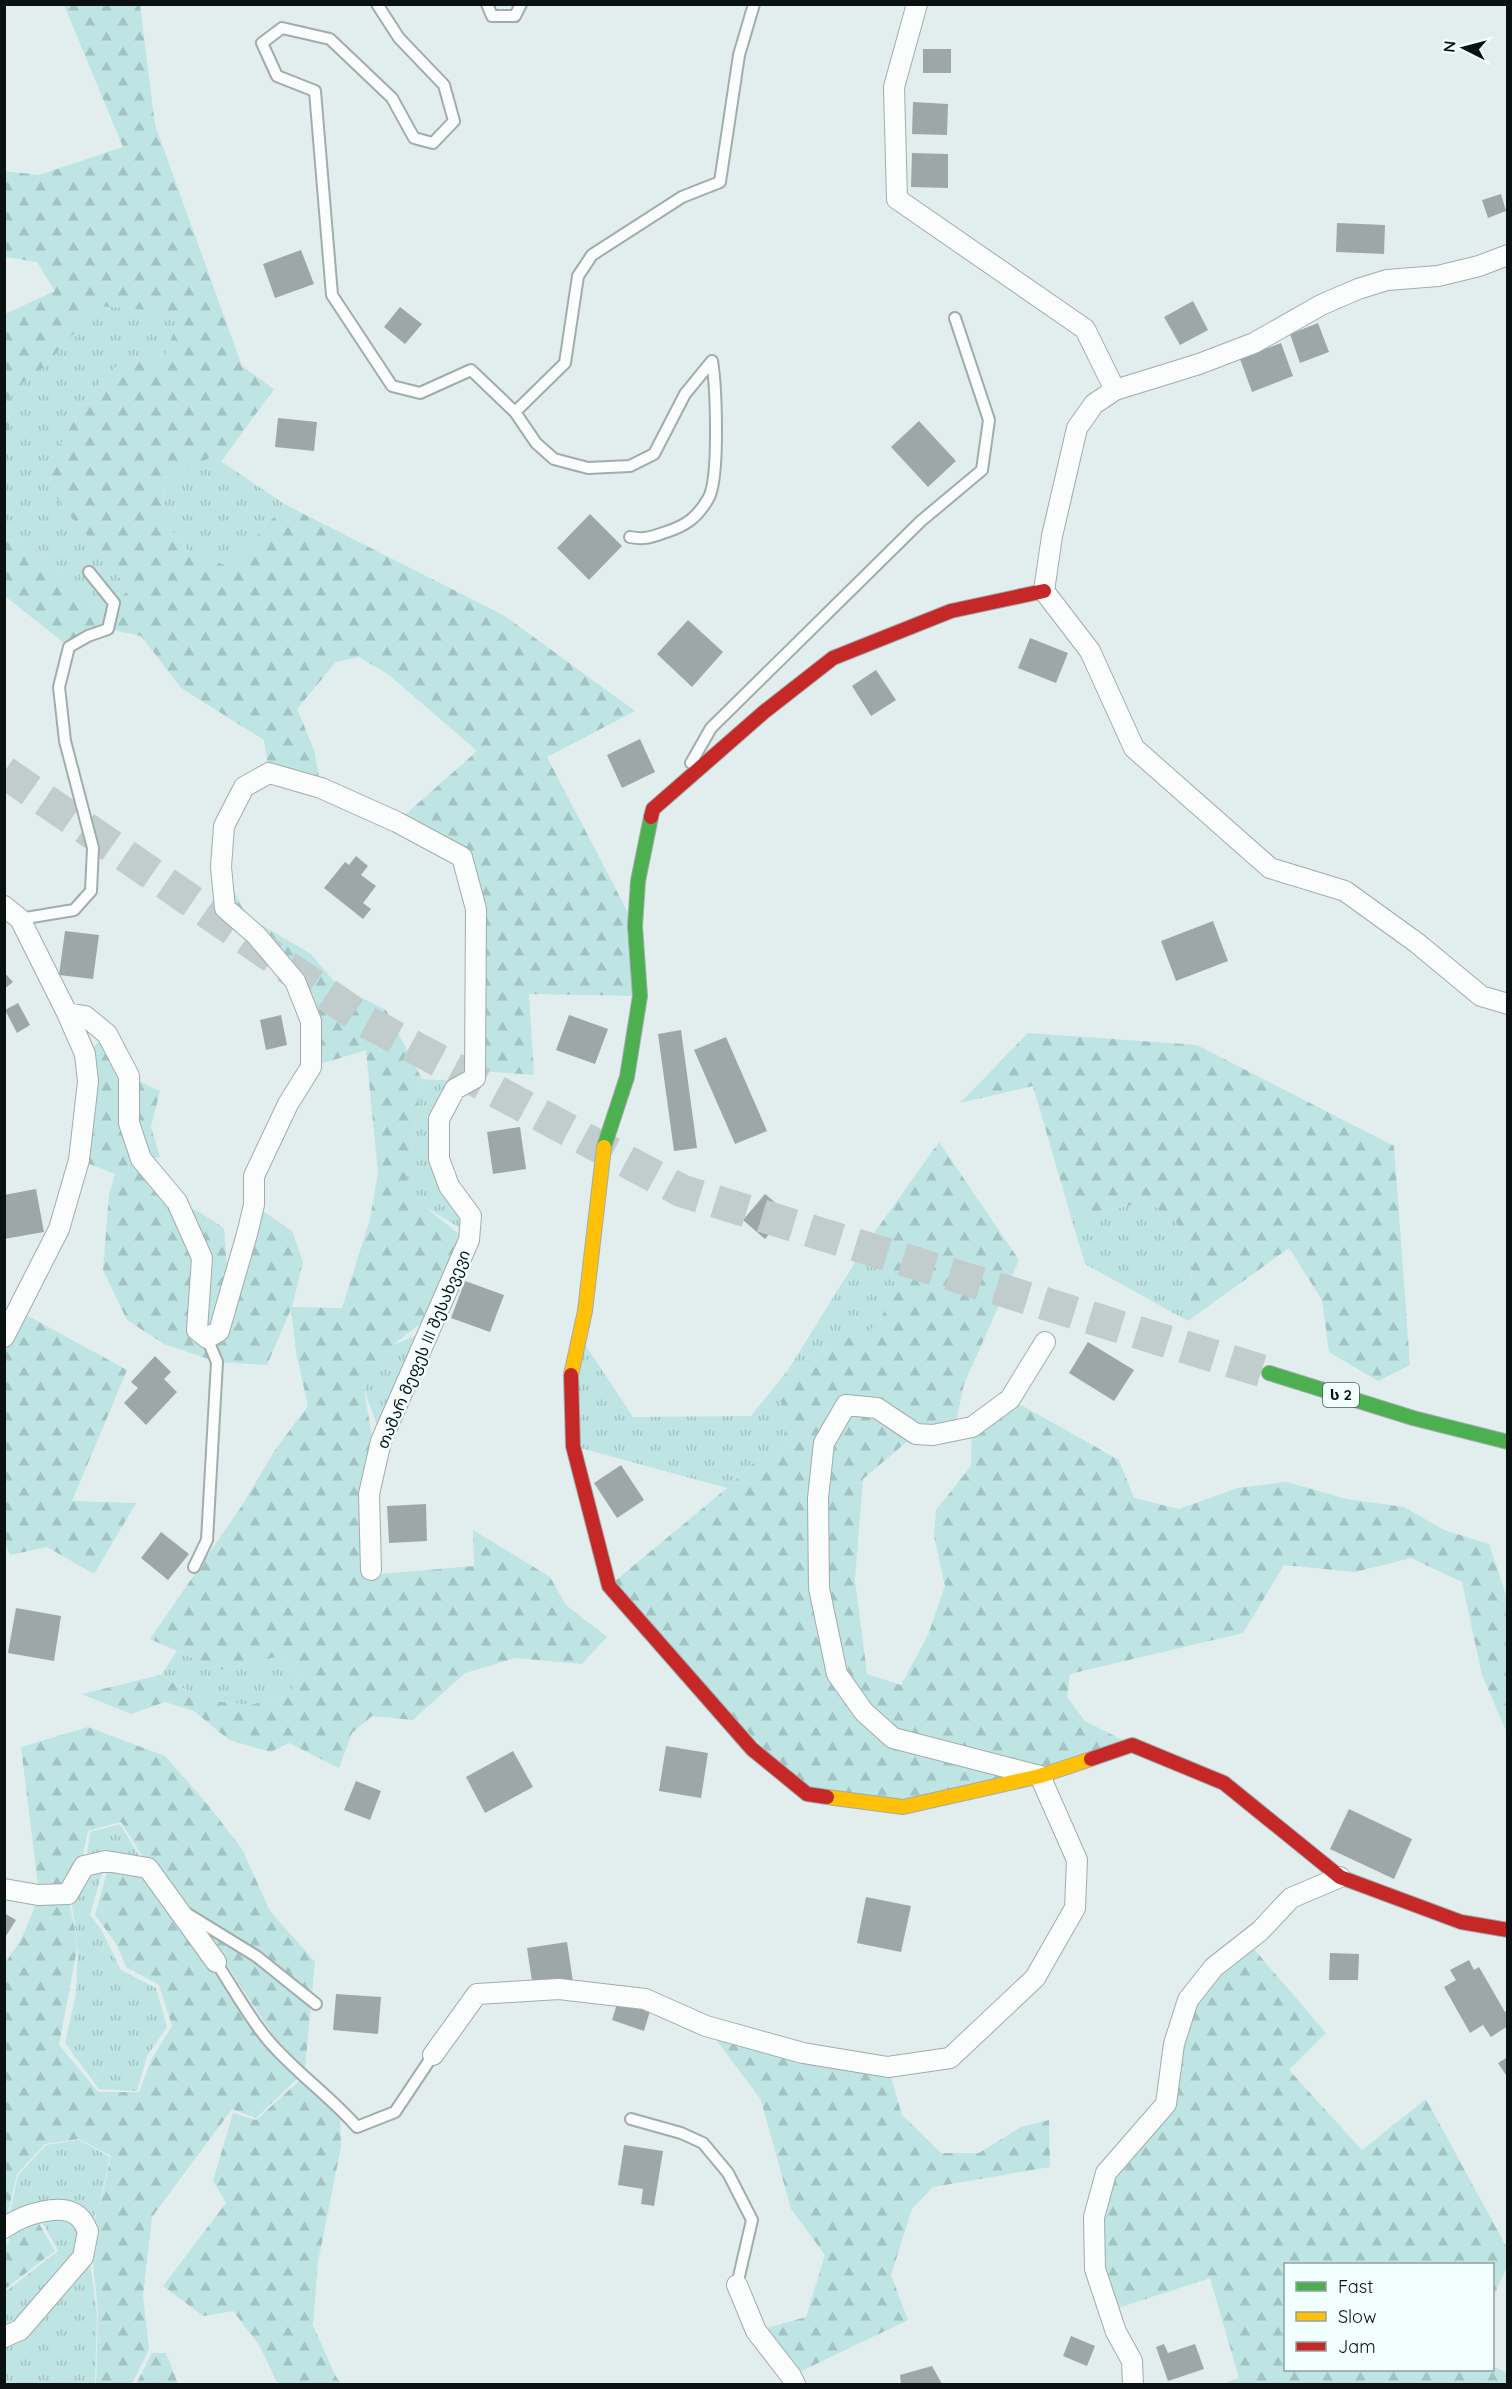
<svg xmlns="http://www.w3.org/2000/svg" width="1512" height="2389" font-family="Quicksand,'Noto Sans Georgian',sans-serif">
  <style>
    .grass { fill: url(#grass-tufts) }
    .forest { fill: url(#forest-firs) }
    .building { fill: #9ea7a7 }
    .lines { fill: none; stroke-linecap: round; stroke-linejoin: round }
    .highway-tunnel { stroke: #c1cdcd; stroke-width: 33; stroke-dasharray: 33 16; stroke-linecap: butt }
    .lane-casing { stroke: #a2acac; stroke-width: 14 }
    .street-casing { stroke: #a2acac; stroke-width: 22 }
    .fast-casing { stroke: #a2acac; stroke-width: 16 }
    .slow-casing { stroke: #a2acac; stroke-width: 16 }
    .jam-casing { stroke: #a2acac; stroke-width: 16 }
    .lane { stroke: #fbfcfc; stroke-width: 10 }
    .street { stroke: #fbfcfc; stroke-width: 20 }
    .fast { stroke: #4caf50; stroke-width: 14 }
    .slow { stroke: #ffc107; stroke-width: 14 }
    .jam { stroke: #c62828; stroke-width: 14 }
    .labels { text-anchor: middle; stroke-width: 5; stroke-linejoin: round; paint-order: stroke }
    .shield { fill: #f1ffff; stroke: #4f5858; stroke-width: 1.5 }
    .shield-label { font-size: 15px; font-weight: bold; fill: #091111 }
    .street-label { font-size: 16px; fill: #091111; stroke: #f1ffff }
  </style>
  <defs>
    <pattern id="grass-tufts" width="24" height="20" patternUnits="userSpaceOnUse" patternTransform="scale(1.5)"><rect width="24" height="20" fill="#bee4e4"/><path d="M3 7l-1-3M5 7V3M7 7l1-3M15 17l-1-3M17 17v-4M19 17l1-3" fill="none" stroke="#a2c3c3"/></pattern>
    <pattern id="forest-firs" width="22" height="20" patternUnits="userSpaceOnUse" patternTransform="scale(1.5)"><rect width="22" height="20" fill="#bee4e4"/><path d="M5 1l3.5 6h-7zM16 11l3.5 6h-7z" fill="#a2c3c3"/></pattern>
  </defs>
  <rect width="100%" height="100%" fill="#e2eeee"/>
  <!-- grass -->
  <path class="grass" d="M 98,305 L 147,310 L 179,322 L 165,357 L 117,366 L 91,392 L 56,452 L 40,470 L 62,507 L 107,558 L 129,591 L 108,629 L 89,603 L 32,545 L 5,539 L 4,438 L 9,436 L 10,393 L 46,365 Z
    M 213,456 L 286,505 L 264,527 L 232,569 L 188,551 L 163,519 L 164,479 Z
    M 422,1079 L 458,1081 L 436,1159 L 468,1217 L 465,1231 L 424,1206 L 406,1185 Z
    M 1148,1202 L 1176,1221 L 1192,1268 L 1188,1321 L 1085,1264 L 1071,1217 Z
    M 867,1243 L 887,1261 L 897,1287 L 876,1327 L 826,1347 L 788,1370 L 781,1405 L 789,1449 L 760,1457 L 727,1488 L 573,1446 L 580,1337 L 633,1417 L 751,1416 L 788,1370 Z
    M 422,1333 L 380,1433 L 364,1389 L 393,1345 Z
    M 177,1651 L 220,1670 L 280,1656 L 300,1672 L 290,1693 L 251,1705 L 203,1700 L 161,1675 Z
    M 120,1824 L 144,1864 L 106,1859 L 90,1915 L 101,1929 L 121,1970 L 156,1988 L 167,2027 L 147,2056 L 137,2091 L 99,2089 L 65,2043 L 76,1994 L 78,1944 L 70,1894 L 85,1868 L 90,1832 Z
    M 79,2140 L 110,2157 L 99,2207 L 88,2228 L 83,2216 L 8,2222 L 18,2175 L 46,2145 Z
    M 38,2214 L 79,2219 L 81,2257 L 5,2334 L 5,2292 L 58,2251 Z
    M 90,2262 L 97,2313 L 95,2384 L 5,2384 L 5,2345 Z"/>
  <!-- forest -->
  <path class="forest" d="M 64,5 L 140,5 L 155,125 L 242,366 L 274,389 L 221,462 L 212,457 L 164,479 L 163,519 L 188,551 L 232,568 L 264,527 L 286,505 L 505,616 L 635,711 L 547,757 L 635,926 L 640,996 L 529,994 L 534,1075 L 481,1071 L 462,857 L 397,822 L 477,751 L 388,674 L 359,657 L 336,662 L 297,709 L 314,750 L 321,788 L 269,773 L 264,740 L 181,688 L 141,636 L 108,629 L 69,647 L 5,596 L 5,539 L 32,545 L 89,603 L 107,628 L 114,603 L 128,591 L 107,558 L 62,507 L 40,470 L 56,452 L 91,392 L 117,366 L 164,357 L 178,322 L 147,310 L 98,306 L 46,365 L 10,393 L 9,437 L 5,438 L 5,314 L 55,291 L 37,262 L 5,257 L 5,171 L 39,175 L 123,147 Z
    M 221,867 L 248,917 L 311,954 L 338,986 L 386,1010 L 422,1079 L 406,1185 L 424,1206 L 465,1239 L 429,1317 L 393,1345 L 364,1389 L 373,1443 L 368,1575 L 474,1566 L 473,1530 L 550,1577 L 566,1605 L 607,1637 L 582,1664 L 516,1658 L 465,1673 L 413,1720 L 372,1716 L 352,1733 L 339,1768 L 289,1743 L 271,1752 L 229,1740 L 194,1711 L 165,1702 L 131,1714 L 82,1694 L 160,1675 L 203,1700 L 251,1705 L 290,1693 L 300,1672 L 280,1656 L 220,1670 L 150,1639 L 241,1507 L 275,1450 L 308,1406 L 296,1352 L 291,1309 L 267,1365 L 217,1362 L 164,1344 L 127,1320 L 103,1270 L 109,1195 L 115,1174 L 79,1160 L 86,1054 L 107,1034 L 129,1076 L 160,1091 L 151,1127 L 160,1157 L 141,1159 L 177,1202 L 199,1212 L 224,1228 L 229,1295 L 254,1205 L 292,1231 L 303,1262 L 292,1307 L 342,1308 L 370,1219 L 378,1173 L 366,1050 L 311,1067 L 295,981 L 225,908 Z
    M 1028,1033 L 1197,1045 L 1394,1146 L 1410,1365 L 1378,1381 L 1329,1352 L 1322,1300 L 1289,1248 L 1188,1321 L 1192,1268 L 1176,1222 L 1148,1202 L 1071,1217 L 1033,1086 L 960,1103 Z
    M 939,1142 L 1019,1260 L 964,1384 L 954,1431 L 916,1434 L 863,1479 L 855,1580 L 867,1674 L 901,1685 L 928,1635 L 945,1586 L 934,1536 L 936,1510 L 971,1466 L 972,1427 L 1010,1399 L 1119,1460 L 1134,1498 L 1179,1509 L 1238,1488 L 1287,1482 L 1347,1499 L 1404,1507 L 1444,1530 L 1489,1544 L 1507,1598 L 1507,1733 L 1482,1675 L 1462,1582 L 1411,1558 L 1355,1572 L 1284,1565 L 1243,1633 L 1070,1674 L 1067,1697 L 1085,1721 L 1132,1745 L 903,1807 L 807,1794 L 609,1586 L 727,1488 L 760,1457 L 789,1449 L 781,1405 L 788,1370 L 826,1347 L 876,1327 L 897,1287 L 887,1261 L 867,1243 Z
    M 19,1311 L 127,1370 L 72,1501 L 136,1503 L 94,1574 L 47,1547 L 10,1555 L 4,1541 L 4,1340 Z
    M 88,1727 L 165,1756 L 209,1806 L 242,1849 L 270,1911 L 315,1962 L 305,2069 L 273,2035 L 223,1959 L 150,1868 L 121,1822 L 88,1831 L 81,1865 L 67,1892 L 39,1893 L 21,1747 Z
    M 109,1865 L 146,1873 L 299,2077 L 256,2118 L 232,2109 L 152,2217 L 143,2296 L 149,2349 L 132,2384 L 96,2384 L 98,2313 L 90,2232 L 102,2197 L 111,2156 L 79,2139 L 45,2144 L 17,2174 L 5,2225 L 5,1963 L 21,1940 L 39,1897 L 68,1897 L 78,1944 L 59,2045 L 98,2092 L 139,2092 L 152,2058 L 172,2026 L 159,1985 L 126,1967 L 117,1945 L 95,1915 Z
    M 1247,1941 L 1326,2033 L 1289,2070 L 1362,2150 L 1426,2099 L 1507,2248 L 1507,2266 L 1493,2298 L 1492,2264 L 1286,2264 L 1286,2370 L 1492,2370 L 1493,2366 L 1507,2373 L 1507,2384 L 1223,2384 L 1239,2378 L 1210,2278 L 1109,2311 L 1094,2217 L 1106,2173 L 1166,2104 L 1188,2000 Z
    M 706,2026 L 888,2067 L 902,2115 L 941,2153 L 979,2153 L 1021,2127 L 1049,2120 L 1050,2167 L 933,2187 L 912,2209 L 891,2275 L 908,2320 L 791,2376 L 756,2331 L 806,2317 L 825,2255 L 791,2209 L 761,2100 Z
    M 300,2080 L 340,2115 L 341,2147 L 318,2262 L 313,2325 L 335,2375 L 341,2384 L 278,2384 L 259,2345 L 233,2311 L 203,2316 L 163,2286 L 226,2203 L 213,2181 L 233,2113 L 256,2120 Z
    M 34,2215 L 55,2251 L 5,2289 L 5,2249 L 9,2241 L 9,2229 Z
    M 152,2353 L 166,2353 L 178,2384 L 136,2384 Z"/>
  <!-- building -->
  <path class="building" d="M 923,49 L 951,49 L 951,73 L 923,73 Z
    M 913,102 L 948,104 L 947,135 L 912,134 Z
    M 912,153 L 948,154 L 948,188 L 911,187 Z
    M 1501,194 L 1506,211 L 1488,218 L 1482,200 Z
    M 1337,223 L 1385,225 L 1384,254 L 1336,252 Z
    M 301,250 L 314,284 L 275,298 L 263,264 Z
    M 1193,301 L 1208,330 L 1180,345 L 1164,317 Z
    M 400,307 L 422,324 L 405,344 L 384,327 Z
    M 1318,323 L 1329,352 L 1300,363 L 1290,334 Z
    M 1281,343 L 1293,376 L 1252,392 L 1240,359 Z
    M 278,418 L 317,422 L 314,451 L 275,447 Z
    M 919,421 L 956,461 L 928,487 L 891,447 Z
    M 590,514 L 622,546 L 589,580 L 557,548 Z
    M 688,620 L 723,652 L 692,687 L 657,654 Z
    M 1030,638 L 1068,653 L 1056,683 L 1018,668 Z
    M 876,670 L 896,700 L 871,716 L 852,686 Z
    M 640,739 L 655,772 L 622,788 L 607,755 Z
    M 356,856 L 368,866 L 361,875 L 376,886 L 363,903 L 371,909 L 363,919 L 324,888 L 345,862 L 349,865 Z
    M 1213,921 L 1228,961 L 1176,981 L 1161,941 Z
    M 65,931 L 99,935 L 93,979 L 59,975 Z
    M 4,972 L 13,982 L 4,989 Z
    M 18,1003 L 30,1025 L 17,1033 L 5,1010 Z
    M 281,1015 L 287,1045 L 266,1050 L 260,1020 Z
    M 569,1015 L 608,1029 L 595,1064 L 556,1050 Z
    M 681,1030 L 697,1148 L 674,1151 L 658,1034 Z
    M 726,1037 L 767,1131 L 735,1144 L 694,1050 Z
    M 520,1127 L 526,1169 L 493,1174 L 487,1132 Z
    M 36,1189 L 44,1232 L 4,1239 L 4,1195 Z
    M 765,1194 L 788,1213 L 765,1239 L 743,1220 Z
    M 465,1281 L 504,1295 L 490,1332 L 451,1318 Z
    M 1088,1342 L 1134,1370 L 1114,1401 L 1069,1373 Z
    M 155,1356 L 171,1372 L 164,1379 L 177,1392 L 146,1425 L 124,1403 L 138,1388 L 131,1382 Z
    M 621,1465 L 644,1500 L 617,1518 L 594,1483 Z
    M 426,1504 L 427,1541 L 389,1543 L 387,1506 Z
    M 161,1532 L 189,1554 L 168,1580 L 141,1558 Z
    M 16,1608 L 61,1616 L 54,1661 L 8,1653 Z
    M 666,1746 L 708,1753 L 701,1798 L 659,1791 Z
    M 513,1751 L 533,1787 L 485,1813 L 466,1777 Z
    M 356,1781 L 381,1791 L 370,1820 L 344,1810 Z
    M 1349,1809 L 1412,1839 L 1394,1879 L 1330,1849 Z
    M 866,1897 L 911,1906 L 901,1952 L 857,1943 Z
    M 4,1913 L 16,1920 L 4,1939 Z
    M 567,1942 L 573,1982 L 533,1988 L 527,1948 Z
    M 1330,1953 L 1359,1954 L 1358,1980 L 1329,1980 Z
    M 1469,1960 L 1474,1970 L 1479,1967 L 1505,2012 L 1508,2010 L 1508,2026 L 1491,2037 L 1483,2025 L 1470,2033 L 1444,1987 L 1456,1980 L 1450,1970 Z
    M 336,1994 L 381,1997 L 378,2034 L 333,2030 Z
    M 618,2001 L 650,2011 L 644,2031 L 612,2020 Z
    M 1508,2057 L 1508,2078 L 1498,2063 Z
    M 624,2145 L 663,2151 L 654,2206 L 641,2204 L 643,2189 L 618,2185 Z
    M 1071,2336 L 1095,2346 L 1087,2366 L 1063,2356 Z
    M 1164,2344 L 1168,2353 L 1195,2344 L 1204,2369 L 1168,2381 L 1156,2347 Z
    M 932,2366 L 942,2384 L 901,2384 L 900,2375 Z"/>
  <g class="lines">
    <!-- highway-tunnel -->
    <path class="highway-tunnel" d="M 4,772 L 367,1022 L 682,1191 L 1269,1373"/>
    <!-- lane casing -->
    <g class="lane-casing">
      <path id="lane" d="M 377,4 L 399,38 L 444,85 L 454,121 L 433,143 L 414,138 L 392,98 L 330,39 L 282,28 L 262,43 L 277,76 L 315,91 L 332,295 L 392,386 L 420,393 L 471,370 L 515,412 L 565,363 L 578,276 L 592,255 L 682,197 L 720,182 L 739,55 L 754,4
        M 487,4 L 492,16 L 515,16 L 521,4
        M 515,412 L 536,443 L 554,459 L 588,468 L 630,466 L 654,454 L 685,394 L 712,361 C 716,385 720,480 708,499 C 697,518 685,526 666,532 C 651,537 645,540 630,537
        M 691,763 L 711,728 L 921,521 L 982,470 L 989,420 L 955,318
        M 20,919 L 74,910 L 91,891 L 93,848 L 65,741 L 59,687 L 69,647 L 88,636 L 108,629 L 114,603 L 89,572
        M 194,1567 L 207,1540 L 217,1362 L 207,1338
        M 186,1913 L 256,1956 L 316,2004
        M 216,1962 C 233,1988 248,2016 268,2040 C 295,2072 330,2096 357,2127 L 395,2112 L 433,2055
        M 631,2119 L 681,2133 L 703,2143 L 728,2173 L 752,2220 L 737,2285"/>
    </g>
    <!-- street casing -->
    <g class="street-casing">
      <path id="street" d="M 917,4 L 894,87 L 897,199 L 1085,329 L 1115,390
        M 1508,255 L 1479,266 L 1438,276 L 1387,280 L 1358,289 L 1321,305 L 1254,343 L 1199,364 L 1115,390 L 1094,404 L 1077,428 L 1052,536 L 1044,591 L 1090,651 L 1134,748 L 1270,868 L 1345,891 L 1417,943 L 1481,996 L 1508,1004
        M 4,906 L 20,919 L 67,1013 L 85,1054 L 88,1082 L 79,1160 L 59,1229 L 4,1337
        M 67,1013 L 85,1016 L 107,1034 L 129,1076 L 129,1123 L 141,1159 L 177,1202 L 202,1258 L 197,1330 L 207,1338 L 219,1331 L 247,1234 L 254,1205 L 254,1176 L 288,1104 L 311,1067 L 311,1021 L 295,981 L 256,935 L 225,908 L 221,867 L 224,826 L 244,787 L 269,773 L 321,788 L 397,822 L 462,857 L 476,909 L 475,1078 L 455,1089 L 439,1119 L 439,1159 L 449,1186 L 471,1216 L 469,1240 L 381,1441 L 369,1494 L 371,1570
        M 4,1889 L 38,1895 L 68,1894 L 84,1866 L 106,1861 L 148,1868 L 216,1962
        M 433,2055 L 477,1994 L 559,1989 L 645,1999 L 706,2026 L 803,2053 L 888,2067 L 950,2058 L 1035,1978 L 1075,1908 L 1077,1860 L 1040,1776 L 893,1738 L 864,1712 L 837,1674 L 819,1588 L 818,1498 L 824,1443 L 846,1405 L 877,1408 L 916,1434 L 933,1435 L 972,1427 L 1010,1399 L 1045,1342
        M 4,2228 C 21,2216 64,2199 81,2219 C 84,2222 86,2228 88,2231 L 83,2257 L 20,2330 L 4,2337
        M 737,2285 L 756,2331 L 791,2376 L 795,2384
        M 1133,2384 L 1132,2361 L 1116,2332 L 1095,2269 L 1094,2217 L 1106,2173 L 1166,2104 L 1174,2044 L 1188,2000 L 1214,1967 L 1260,1931 L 1291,1898 L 1340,1877"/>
    </g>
    <!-- fast casing -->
    <g class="fast-casing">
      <path id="fast" d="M 604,1147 L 627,1077 L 640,996 L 635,926 L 638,881 L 651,817
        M 1269,1373 L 1413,1418 L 1508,1442"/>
    </g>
    <!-- slow casing -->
    <g class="slow-casing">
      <path id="slow" d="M 571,1375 L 585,1311 L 604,1147
        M 827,1797 L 903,1807 L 1040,1776 L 1091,1759"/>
    </g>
    <!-- jam casing -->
    <g class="jam-casing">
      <path id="jam" d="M 651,817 L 653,809 L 764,712 L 833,658 L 951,611 L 1044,591
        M 571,1375 L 573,1446 L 609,1586 L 752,1749 L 807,1794 L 827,1797
        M 1091,1759 L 1132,1745 L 1224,1783 L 1340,1877 L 1461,1922 L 1508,1930"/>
    </g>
    <!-- lane -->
    <use href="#lane" class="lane"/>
    <!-- street -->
    <use href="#street" class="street"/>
    <!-- fast -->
    <use href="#fast" class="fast"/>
    <!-- slow -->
    <use href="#slow" class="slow"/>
    <!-- jam -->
    <use href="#jam" class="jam"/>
  </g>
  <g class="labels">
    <!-- shield labels -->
    <rect class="shield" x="1323" y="1383" width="36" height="24" rx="4.5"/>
    <g class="shield-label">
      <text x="1341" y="1400">ს 2</text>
    </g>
    <!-- street labels -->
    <g class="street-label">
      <text transform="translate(423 1349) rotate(-67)" y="6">თამარ მეფეს III შესახვევი</text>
    </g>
  </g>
  <!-- border -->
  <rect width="1512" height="2389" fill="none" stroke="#091111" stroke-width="12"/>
  <!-- legend -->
  <rect x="1284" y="2263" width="210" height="108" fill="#f1ffff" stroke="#94a0a0" stroke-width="1.5"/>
  <rect x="1296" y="2282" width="30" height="9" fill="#4caf50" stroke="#94a0a0" stroke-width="1.5"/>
  <text x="1338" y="2293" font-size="18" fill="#091111">Fast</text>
  <rect x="1296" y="2312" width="30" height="9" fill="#ffc107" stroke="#94a0a0" stroke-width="1.5"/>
  <text x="1338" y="2323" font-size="18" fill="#091111">Slow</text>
  <rect x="1296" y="2342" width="30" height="9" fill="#c62828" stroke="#94a0a0" stroke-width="1.5"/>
  <text x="1338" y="2353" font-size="18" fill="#091111">Jam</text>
  <!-- north arrow -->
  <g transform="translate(1464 48) rotate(276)" stroke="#f1ffff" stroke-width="4.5" paint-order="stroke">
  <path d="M0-4.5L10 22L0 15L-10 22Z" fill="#091111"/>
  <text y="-9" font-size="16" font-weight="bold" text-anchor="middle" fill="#091111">N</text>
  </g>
</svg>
